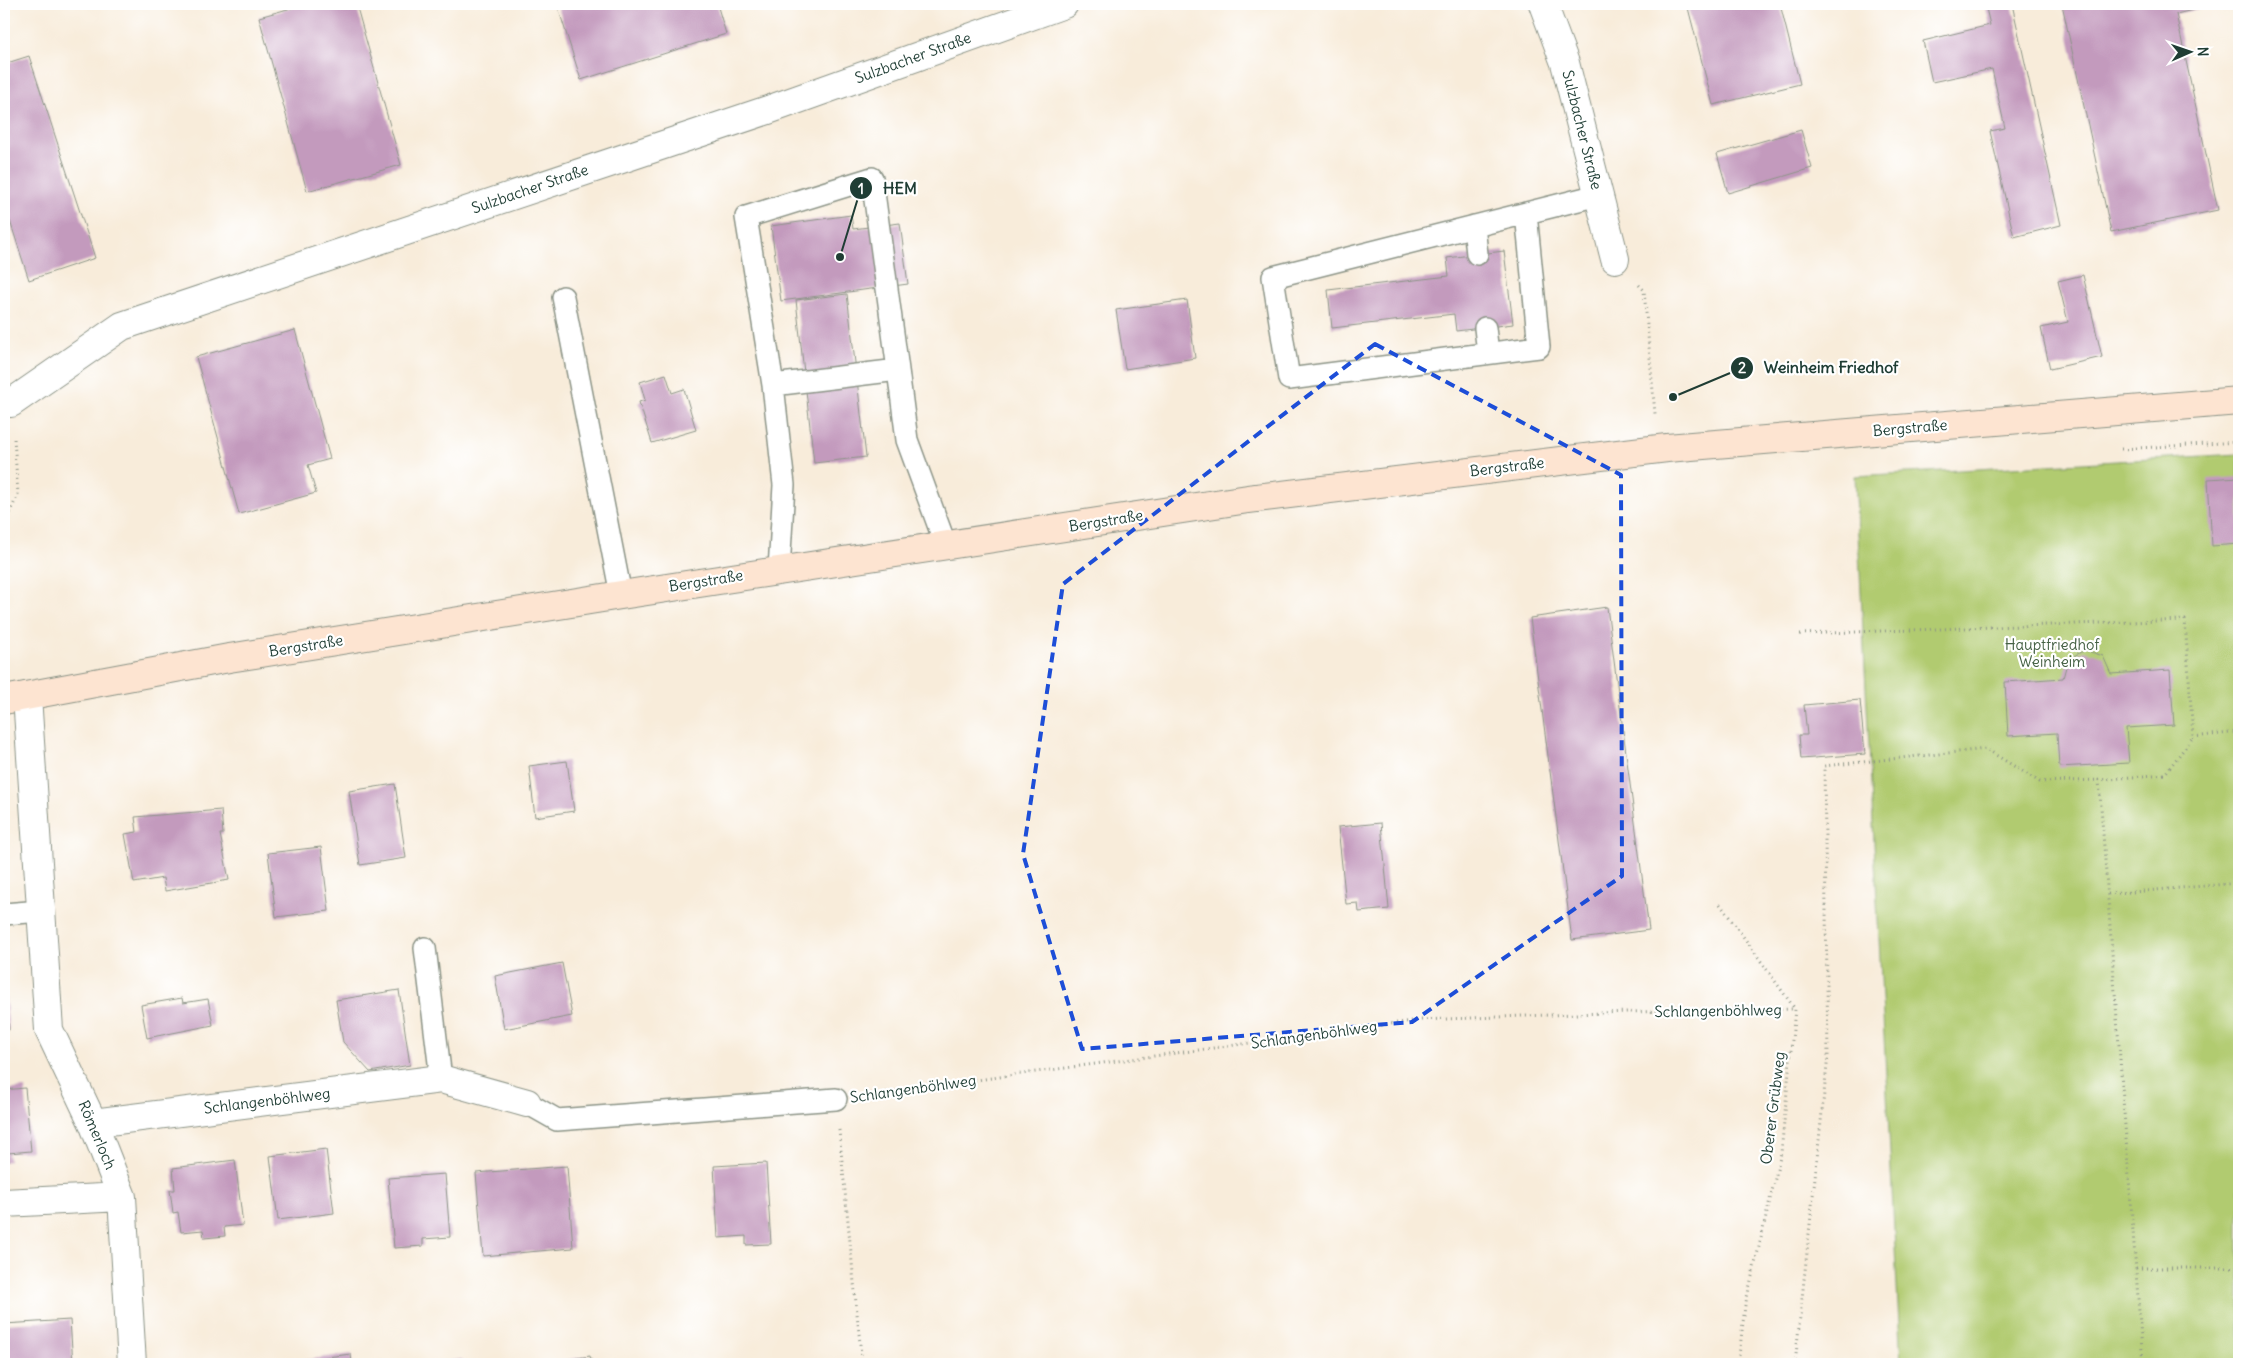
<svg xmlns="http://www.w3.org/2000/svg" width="2243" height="1368" font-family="Delius,sans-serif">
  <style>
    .green { fill: #b1cb70; stroke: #688452 }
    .building { fill: #c39abd }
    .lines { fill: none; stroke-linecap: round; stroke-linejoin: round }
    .service-casing { stroke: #8c9487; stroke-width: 24 }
    .minor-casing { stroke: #8c9487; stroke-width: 30 }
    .secondary-casing { stroke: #8c9487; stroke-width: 30 }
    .path { stroke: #8c9487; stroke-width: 3; stroke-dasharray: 1 4; stroke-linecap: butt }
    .service { stroke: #fff; stroke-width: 21 }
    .minor { stroke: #fff; stroke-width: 28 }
    .secondary { stroke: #fde4d1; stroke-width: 28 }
    .marked { fill: none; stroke: #1d4ed8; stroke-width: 4; stroke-dasharray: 10 6; stroke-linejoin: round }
    .labels { text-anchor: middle; stroke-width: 4.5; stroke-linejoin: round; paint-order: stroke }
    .street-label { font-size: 15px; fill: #1f3d34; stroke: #fff }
    .park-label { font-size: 15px; fill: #446043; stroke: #fff }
    .leader { fill: none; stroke: #1f3d34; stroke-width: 2 }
    .callout-dot { fill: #1f3d34; stroke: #fff; stroke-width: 2 }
    .mark-label { font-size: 15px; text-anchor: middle; font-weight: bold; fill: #fff }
    .callout-label { font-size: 16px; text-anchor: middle; font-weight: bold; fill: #1f3d34; stroke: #fff; stroke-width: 4.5; stroke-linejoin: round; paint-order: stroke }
  </style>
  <rect width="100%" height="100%" fill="#fff"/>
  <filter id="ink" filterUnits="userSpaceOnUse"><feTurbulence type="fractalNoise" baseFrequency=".02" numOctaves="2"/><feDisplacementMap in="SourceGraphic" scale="10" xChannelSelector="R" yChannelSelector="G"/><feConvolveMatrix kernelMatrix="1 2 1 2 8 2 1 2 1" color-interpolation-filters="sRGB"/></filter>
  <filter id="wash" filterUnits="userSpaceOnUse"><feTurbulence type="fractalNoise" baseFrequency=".0096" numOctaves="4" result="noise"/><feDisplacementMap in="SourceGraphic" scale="20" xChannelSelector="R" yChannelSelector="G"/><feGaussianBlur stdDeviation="1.12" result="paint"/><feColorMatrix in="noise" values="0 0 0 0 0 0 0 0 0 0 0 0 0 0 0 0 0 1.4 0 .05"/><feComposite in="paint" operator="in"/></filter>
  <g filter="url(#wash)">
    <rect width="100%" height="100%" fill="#f8ecda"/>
    <!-- green -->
    <path class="green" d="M 2239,454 L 2239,1364 L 1901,1364 L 1855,476 Z"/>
    <g id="blocks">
      <!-- building -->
      <path class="building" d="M 306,4 L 356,4 L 401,165 L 307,191 L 259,17 Z
        M 557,4 L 717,4 L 726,34 L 581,80 Z
        M 1687,4 L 1780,4 L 1800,84 L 1713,105 Z
        M 1985,4 L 2012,4 L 2061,225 L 2014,237 L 1990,131 L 2005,128 L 1992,69 L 1932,82 L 1923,41 L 1990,25 Z
        M 2062,4 L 2219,4 L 2176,14 L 2218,210 L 2111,232 Z
        M 29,56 L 95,258 L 29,280 L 10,221 L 4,223 L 4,64 Z
        M 1801,130 L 1812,168 L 1728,193 L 1717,154 Z
        M 851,215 L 853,229 L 900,223 L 908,284 L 781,301 L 771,226 Z
        M 1504,251 L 1513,324 L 1456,331 L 1454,314 L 1332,328 L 1328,290 L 1449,276 L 1447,258 Z
        M 2083,275 L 2102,357 L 2050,369 L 2041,328 L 2068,322 L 2058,281 Z
        M 847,294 L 866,457 L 814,463 L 796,300 Z
        M 1187,300 L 1195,358 L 1125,369 L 1116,310 Z
        M 295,330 L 330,459 L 308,465 L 316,493 L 239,514 L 196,357 Z
        M 666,374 L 672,393 L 684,389 L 696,430 L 652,443 L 639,402 L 645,400 L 640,382 Z
        M 2239,477 L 2239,544 L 2212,546 L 2208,479 Z
        M 1607,607 L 1649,930 L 1572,940 L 1530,618 Z
        M 2085,650 L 2103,656 L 2111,674 L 2170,670 L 2174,725 L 2126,728 L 2129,763 L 2059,767 L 2057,733 L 2008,736 L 2005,682 L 2063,678 L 2068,659 Z
        M 1860,700 L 1865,754 L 1801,759 L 1799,735 L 1807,735 L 1804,705 Z
        M 567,761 L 574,811 L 535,817 L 529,766 Z
        M 395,784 L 406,858 L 360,865 L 349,791 Z
        M 221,810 L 223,834 L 220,834 L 229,880 L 165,891 L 163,878 L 134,883 L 125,834 L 137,832 L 135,817 Z
        M 1381,823 L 1389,909 L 1359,912 L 1358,903 L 1346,904 L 1338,827 Z
        M 321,847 L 329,911 L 276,917 L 268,853 Z
        M 562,963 L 572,1016 L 504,1029 L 495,976 Z
        M 4,983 L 9,1030 L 4,1031 Z
        M 399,990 L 410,1065 L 370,1072 L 343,1042 L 336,1000 Z
        M 182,998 L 183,1003 L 208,999 L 213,1025 L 147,1038 L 141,1005 Z
        M 25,1088 L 31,1151 L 8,1153 L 9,1161 L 4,1162 L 4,1090 Z
        M 326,1149 L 334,1213 L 278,1220 L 270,1156 Z
        M 235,1160 L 243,1225 L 224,1227 L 225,1236 L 204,1238 L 203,1230 L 181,1232 L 178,1212 L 173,1213 L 170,1190 L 175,1190 L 173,1168 Z
        M 766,1163 L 771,1244 L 746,1245 L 746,1236 L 718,1238 L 714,1166 Z
        M 567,1166 L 573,1248 L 483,1256 L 476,1173 Z
        M 445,1174 L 450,1237 L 423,1239 L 423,1246 L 394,1248 L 388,1178 Z
        M 70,1320 L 73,1364 L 4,1364 L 4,1324 Z
        M 351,1354 L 352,1364 L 296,1364 L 295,1361 Z
        M 590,1356 L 592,1364 L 566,1364 L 565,1360 Z
        M 462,1359 L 463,1364 L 436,1364 L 436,1363 Z"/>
    </g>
  </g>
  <g filter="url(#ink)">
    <use href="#blocks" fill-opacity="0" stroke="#8c9487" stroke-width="1"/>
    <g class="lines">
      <!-- service casing -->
      <g class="service-casing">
        <path id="service" d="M 1526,213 L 1539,347 L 1289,379 L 1273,277 L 1598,195
          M 1474,226 L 1477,254
          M 563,297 L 621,595
          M 1485,328 L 1488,353
          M 773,385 L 746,217 L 872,178 L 898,370
          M 779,570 L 784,485 L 773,385 L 898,370 L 907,440 L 946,546
          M 4,914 L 41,911
          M 425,948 L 441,1079
          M 527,1103 L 557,1120 L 836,1099"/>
      </g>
      <!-- minor casing -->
      <g class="minor-casing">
        <path id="minor" d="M 1543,4 L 1565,63 L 1615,259
          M 11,403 L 122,326 L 768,110 L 1064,4
          M 27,696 L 49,1030 L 93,1123 L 122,1197 L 132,1364
          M 93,1123 L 441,1079 L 527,1103
          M 4,1203 L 122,1197"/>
      </g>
      <!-- secondary casing -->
      <g class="secondary-casing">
        <path id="secondary" d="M 4,700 L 229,658 L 621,595 L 1248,499 L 1667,448 L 2239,401"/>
      </g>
      <!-- path -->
      <path class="path" d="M 4,7 L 11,4
        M 1639,285 L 1644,290 L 1655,414
        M 2121,449 L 2239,442
        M 4,527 L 18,494 L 14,438
        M 1800,634 L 2185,620 L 2193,737 L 2165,774 L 2099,780 L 2143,1364
        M 2193,737 L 2239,732
        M 2108,894 L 2239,883
        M 1720,904 L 1795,1009 L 1781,1153 L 1745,1306 L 1738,1364
        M 866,1095 L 1420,1020 L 1628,1012 L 1795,1009
        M 839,1130 L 862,1364
        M 2136,1268 L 2239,1268
        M 1795,1364 L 1828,1056 L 1824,766 L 1986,749 L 2040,782 L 2099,780"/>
      <!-- service -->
      <use href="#service" class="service"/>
      <!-- minor -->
      <use href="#minor" class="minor"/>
      <!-- secondary -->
      <use href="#secondary" class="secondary"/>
    </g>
  </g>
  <!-- marked area -->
  <path class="marked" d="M 1375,344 L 1621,475 L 1622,876 L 1412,1022 L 1082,1049 L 1023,854 L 1063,584 Z"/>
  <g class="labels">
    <!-- street labels -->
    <g class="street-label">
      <text transform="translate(913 58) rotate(-20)" y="5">Sulzbacher Straße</text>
      <text transform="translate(1582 130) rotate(76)" y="5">Sulzbacher Straße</text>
      <text transform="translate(530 189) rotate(-19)" y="5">Sulzbacher Straße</text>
      <text transform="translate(1910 428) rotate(-5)" y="5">Bergstraße</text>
      <text transform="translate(1507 467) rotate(-7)" y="5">Bergstraße</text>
      <text transform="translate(1106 521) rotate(-9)" y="5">Bergstraße</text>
      <text transform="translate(706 581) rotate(-9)" y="5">Bergstraße</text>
      <text transform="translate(306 646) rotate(-9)" y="5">Bergstraße</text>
      <text transform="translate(1718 1011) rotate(-1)" y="5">Schlangenböhlweg</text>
      <text transform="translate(1314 1035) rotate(-8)" y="5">Schlangenböhlweg</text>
      <text transform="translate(913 1089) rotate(-8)" y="5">Schlangenböhlweg</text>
      <text transform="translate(267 1101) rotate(-7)" y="5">Schlangenböhlweg</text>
      <text transform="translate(1773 1108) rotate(-83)" y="5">Oberer Grübweg</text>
      <text transform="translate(97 1135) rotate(67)" y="5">Römerloch</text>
    </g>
    <!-- park labels -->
    <g class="park-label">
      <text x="2052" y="650">Hauptfriedhof<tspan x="2052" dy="17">Weinheim</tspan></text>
    </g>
  </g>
  <!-- callouts -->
  <path class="leader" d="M840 257L861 188M1673 397L1742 368"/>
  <g class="callout-dot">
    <circle cx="840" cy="257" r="5"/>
    <circle cx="1673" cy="397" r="5"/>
    <circle cx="861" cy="188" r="12"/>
    <circle cx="1742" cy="368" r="12"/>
  </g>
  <g class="mark-label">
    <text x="861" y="194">1</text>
    <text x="1742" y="373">2</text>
  </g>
  <g class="callout-label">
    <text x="900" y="194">HEM</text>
    <text x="1831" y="373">Weinheim Friedhof</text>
  </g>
  <!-- margin -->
  <rect width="2243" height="1368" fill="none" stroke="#fff" stroke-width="20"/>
  <!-- north arrow -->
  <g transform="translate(2190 52) rotate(88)" stroke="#ffffff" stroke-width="4" paint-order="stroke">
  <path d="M0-4L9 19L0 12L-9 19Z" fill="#1f3d34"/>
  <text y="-8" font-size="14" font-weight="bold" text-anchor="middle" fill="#1f3d34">N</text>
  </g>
</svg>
